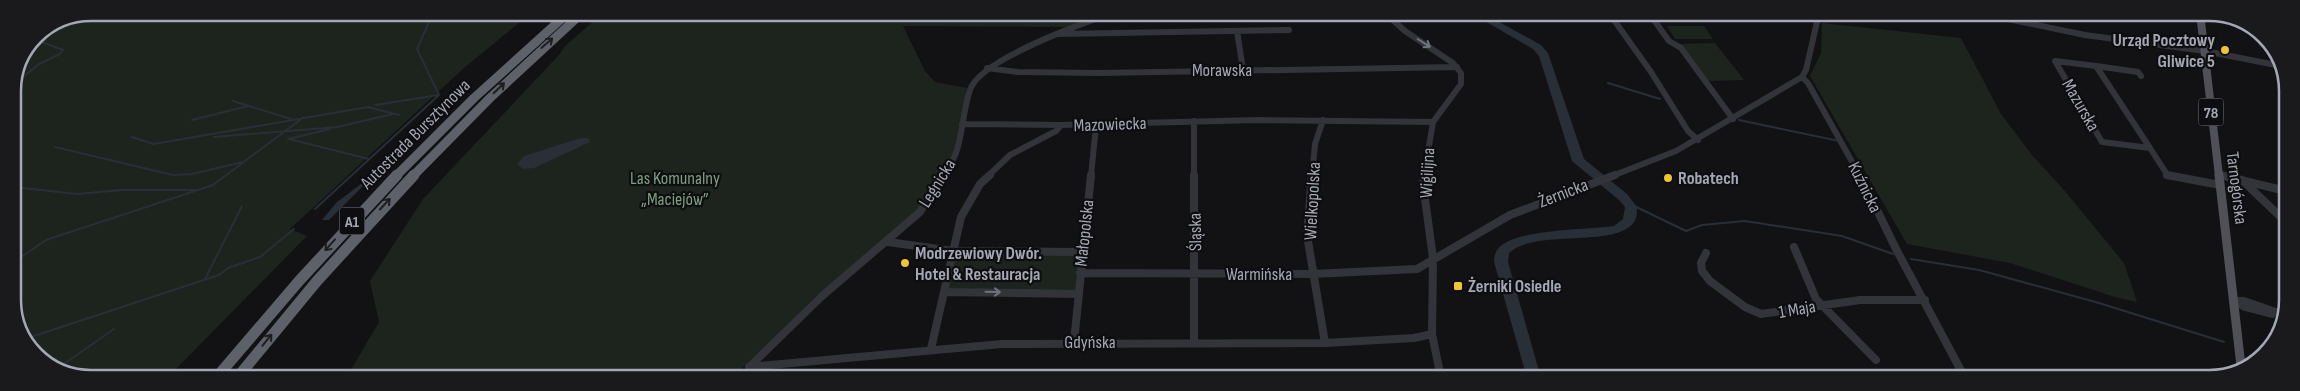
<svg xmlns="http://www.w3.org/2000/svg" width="2300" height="391" font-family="'Sofia Sans Condensed',sans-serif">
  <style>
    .green { fill: #1d241e }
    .water { fill: #292f37 }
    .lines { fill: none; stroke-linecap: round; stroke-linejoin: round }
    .stream { stroke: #292f37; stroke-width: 2 }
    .river { fill: #292f37; fill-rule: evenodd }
    .minor-far1 { stroke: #333439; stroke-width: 6 }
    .minor { stroke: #333439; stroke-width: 8 }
    .major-far1 { stroke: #4f5058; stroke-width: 8 }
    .major { stroke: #4f5058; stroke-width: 9 }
    .highway-far1 { stroke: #5f616a; stroke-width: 9 }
    .highway { stroke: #5f616a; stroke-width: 11 }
    .oneway { stroke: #1e1e21 }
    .oneway2 { stroke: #71737d }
    .poi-dot { fill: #efc62f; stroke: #0e0d0f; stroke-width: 2 }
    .labels { text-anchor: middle; stroke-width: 4.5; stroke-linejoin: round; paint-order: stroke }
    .shield { fill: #0e0d0f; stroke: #777982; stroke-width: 1 }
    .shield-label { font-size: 16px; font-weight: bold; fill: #a4a7b4 }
    .poi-label { font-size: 18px; font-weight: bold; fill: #a4a7b4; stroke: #0e0d0f; text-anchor: start }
    .street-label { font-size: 18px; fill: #a4a7b4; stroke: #0e0d0f }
    .park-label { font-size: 18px; fill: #7b9f82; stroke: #0e0d0f }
    .rim { fill: none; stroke: #a4a7b4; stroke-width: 2.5 }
  </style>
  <rect width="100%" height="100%" fill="#121214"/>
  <!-- green -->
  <path class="green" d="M 91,13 L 531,13 L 465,67 L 290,229 L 307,236 L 167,378 L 80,378 L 39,359 L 15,320 L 13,91 L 36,35 Z
    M 603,13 L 897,13 L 899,16 L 1091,18 L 1068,27 L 903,26 L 925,71 L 935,82 L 967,88 L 956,154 L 920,212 L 850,275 L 817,295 L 744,366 L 736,378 L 346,378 L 379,322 L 370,281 L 423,199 L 559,55 L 565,46 Z
    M 1822,23 L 1961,38 L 2001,114 L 2032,155 L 2064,190 L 2124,263 L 2137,302 L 2115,297 L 2010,263 L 1907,244 L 1810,76 L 1821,53 Z
    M 1667,26 L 1704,26 L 1713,39 L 1675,39 Z
    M 1715,43 L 1744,80 L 1707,81 L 1679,44 Z
    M 953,251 L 1083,252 L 1079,294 L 944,292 Z"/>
  <!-- water -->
  <path class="water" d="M 581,138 L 588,138 L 590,142 L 534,168 L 523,169 L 517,164 L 524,156 Z
    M 369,180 L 329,220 L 322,220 L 337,202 L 365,181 Z"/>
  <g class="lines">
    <!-- stream -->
    <path class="stream" d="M 16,83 L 39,64 L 60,54 L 63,50 L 34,39
      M 1608,83 L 1660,99
      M 233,101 L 291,119
      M 376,105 L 438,95
      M 192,120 L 248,106
      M 1739,120 L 1839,141
      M 337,127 L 393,114
      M 131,137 L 154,144 L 368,107 L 399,115
      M 214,137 L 338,127
      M 288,139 L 330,129
      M 289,139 L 369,159
      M 55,147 L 173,175 L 192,174 L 243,162
      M 14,187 L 77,194 L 122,190 L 196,190
      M 1628,203 L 1686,231 L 1702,225 L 1745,221 L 1842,236 L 1893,254
      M 315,209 L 439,95 L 417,49 L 433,13
      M 1911,259 L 1979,270 L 2099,303 L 2224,342
      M 14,262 L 46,240 L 213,185 L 304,117
      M 205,279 L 242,206
      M 31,337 L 219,275 L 228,268 L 260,257 L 294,229
      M 58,368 L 114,329"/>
    <!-- river -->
    <path class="river" d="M 1471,13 L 1483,13 L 1541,45 L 1548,53 L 1584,159 L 1627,194 L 1637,207 C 1637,212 1637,218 1634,222 C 1615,249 1535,228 1509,253 L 1508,262 L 1541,378 L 1527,378 L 1494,262 C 1494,255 1496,249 1502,245 C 1522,229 1587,230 1614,226 L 1623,219 L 1625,207 L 1619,200 L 1572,161 L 1539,56 L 1533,49 Z"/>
    <!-- minor-far1 -->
    <path class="minor-far1" d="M 1385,13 L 1405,31 L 1453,63 L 1461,73 L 1461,84 L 1433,122 L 1424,176
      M 1609,13 L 1651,72 L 1688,131 L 1698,140
      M 1649,13 L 1669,41 L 1681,48 L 1733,119
      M 1979,13 L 2085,35 L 2205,51 L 2281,66
      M 1237,31 L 1243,70
      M 1057,34 L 1289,30
      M 2055,61 L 2096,66 L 2150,148 L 2102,142 Z
      M 2096,66 L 2138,72 L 2141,76
      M 987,68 L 1018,72 L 1099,73 L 1457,67
      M 1802,77 L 1808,83 L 1860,176
      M 1194,121 L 1194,176
      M 962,124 L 1061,125
      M 2150,148 L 2168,176
      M 2218,174 L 2225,176
      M 942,176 C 947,169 953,161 956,153 C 963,133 963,110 970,90 C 979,60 1081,24 1111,13
      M 988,176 L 1010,155 L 1056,131 L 1061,125 L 1258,120 L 1433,122
      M 1091,176 L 1096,125
      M 1312,176 L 1315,144 L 1323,120
      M 1612,176 L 1676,151 L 1802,77 L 1806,70 L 1819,13"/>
    <!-- minor -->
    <path class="minor" d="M 1194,175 L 1194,343
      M 1312,175 L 1307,235 L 1325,343
      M 1424,175 L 1423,184 L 1433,258 L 1432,334 L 1441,378
      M 1860,175 L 1896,249 L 1965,378
      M 2167,175 L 2220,185
      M 2220,175 L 2286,191
      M 2242,180 L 2286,222
      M 888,242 L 953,251 L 1083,252
      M 1794,247 L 1816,299 L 1876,360
      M 1706,253 L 1701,263 L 1702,271 L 1710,281 L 1745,307 L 1761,314 L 1860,300 L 1925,300
      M 1080,273 L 1312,274 L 1417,269 L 1510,215 L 1615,175
      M 944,292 L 1079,294
      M 2235,301 L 2244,301 L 2284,315
      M 2235,301 L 2245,307 L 2272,314
      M 1074,342 L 1091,175
      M 931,349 L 961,217 L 980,184 L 990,175
      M 749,367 L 1002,344 L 1325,343 L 1414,338 L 1432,334
      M 749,367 L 821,297 L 920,212 L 943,175"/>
    <!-- major-far1 -->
    <path class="major-far1" d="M 2200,13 L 2219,176"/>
    <!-- major -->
    <path class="major" d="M 2219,175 L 2241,366"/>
    <!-- highway-far1 -->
    <path class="highway-far1" d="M 396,176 L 474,98 L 568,13
      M 413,176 L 490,98 L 582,13"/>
    <!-- highway -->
    <path class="highway" d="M 216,378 L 299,281 L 397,175
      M 237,378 L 317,281 L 414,175"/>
  </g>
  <!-- one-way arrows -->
  <defs><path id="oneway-shaft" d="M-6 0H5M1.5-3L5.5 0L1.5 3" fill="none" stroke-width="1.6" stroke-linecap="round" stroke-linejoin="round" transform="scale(1.25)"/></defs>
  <g class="oneway">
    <use href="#oneway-shaft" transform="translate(547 43) rotate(-41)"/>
    <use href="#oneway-shaft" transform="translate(499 88) rotate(-44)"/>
    <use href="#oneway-shaft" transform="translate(385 204) rotate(-47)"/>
    <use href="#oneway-shaft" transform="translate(330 245) rotate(132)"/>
    <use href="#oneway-shaft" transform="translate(267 340) rotate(-51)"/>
  </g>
  <g class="oneway2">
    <use href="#oneway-shaft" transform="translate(1424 43) rotate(32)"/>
    <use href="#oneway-shaft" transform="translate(993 292) rotate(1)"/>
  </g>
  <!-- markers -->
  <g class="poi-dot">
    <circle cx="2225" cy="50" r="5"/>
    <circle cx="1668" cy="178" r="5"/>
    <circle cx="905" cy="263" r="5"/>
    <rect x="1453" y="281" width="10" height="10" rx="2.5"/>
  </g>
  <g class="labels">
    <!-- shield labels -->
    <g class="shield">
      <rect x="2198.5" y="98.5" width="25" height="27" rx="4"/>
      <rect x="339.5" y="207.5" width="25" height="27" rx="4"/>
    </g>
    <g class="shield-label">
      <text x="2211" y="118">78</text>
      <text x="352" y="227">A1</text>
    </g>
    <!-- poi labels -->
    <g class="poi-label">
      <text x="2215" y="46" text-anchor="end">Urząd Pocztowy<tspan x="2215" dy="21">Gliwice 5</tspan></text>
      <text x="1678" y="184">Robatech</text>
      <text x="915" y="259">Modrzewiowy Dwór.<tspan x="915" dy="21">Hotel &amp; Restauracja</tspan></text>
      <text x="1468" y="292">Żerniki Osiedle</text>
    </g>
    <!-- street labels -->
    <g class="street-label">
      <text x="1222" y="76">Morawska</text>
      <text transform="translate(2081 105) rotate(60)" y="6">Mazurska</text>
      <text transform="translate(1110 124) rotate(-2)" y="6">Mazowiecka</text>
      <text transform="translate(415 134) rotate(-45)" y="6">Autostrada Bursztynowa</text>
      <text transform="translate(1427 173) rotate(-87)" y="6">Wigilijna</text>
      <text transform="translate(937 183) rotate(-58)" y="6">Legnicka</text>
      <text transform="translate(1865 187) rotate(64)" y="6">Kuźnicka</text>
      <text transform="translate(2237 188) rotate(83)" y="6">Tarnogórska</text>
      <text transform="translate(1563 193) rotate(-21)" y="6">Żernicka</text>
      <text transform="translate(1312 201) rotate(-87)" y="6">Wielkopolska</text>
      <text transform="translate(1195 232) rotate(-91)" y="6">Śląska</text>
      <text transform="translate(1084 233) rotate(-84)" y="6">Małopolska</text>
      <text x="1259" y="280">Warmińska</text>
      <text transform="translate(1797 309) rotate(-10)" y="6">1 Maja</text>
      <text x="1090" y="348">Gdyńska</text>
    </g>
    <!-- park labels -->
    <g class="park-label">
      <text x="675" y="184">Las Komunalny<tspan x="675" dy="21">„Maciejów”</tspan></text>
    </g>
  </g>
  <!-- crop -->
  <path d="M0 0H2300V391H0ZM91 21H2209A70 70 0 0 1 2279 91V300A70 70 0 0 1 2209 370H91A70 70 0 0 1 21 300V91A70 70 0 0 1 91 21Z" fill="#1a191c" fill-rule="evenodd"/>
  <path class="rim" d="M91 21H2209A70 70 0 0 1 2279 91V300A70 70 0 0 1 2209 370H91A70 70 0 0 1 21 300V91A70 70 0 0 1 91 21Z"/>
</svg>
